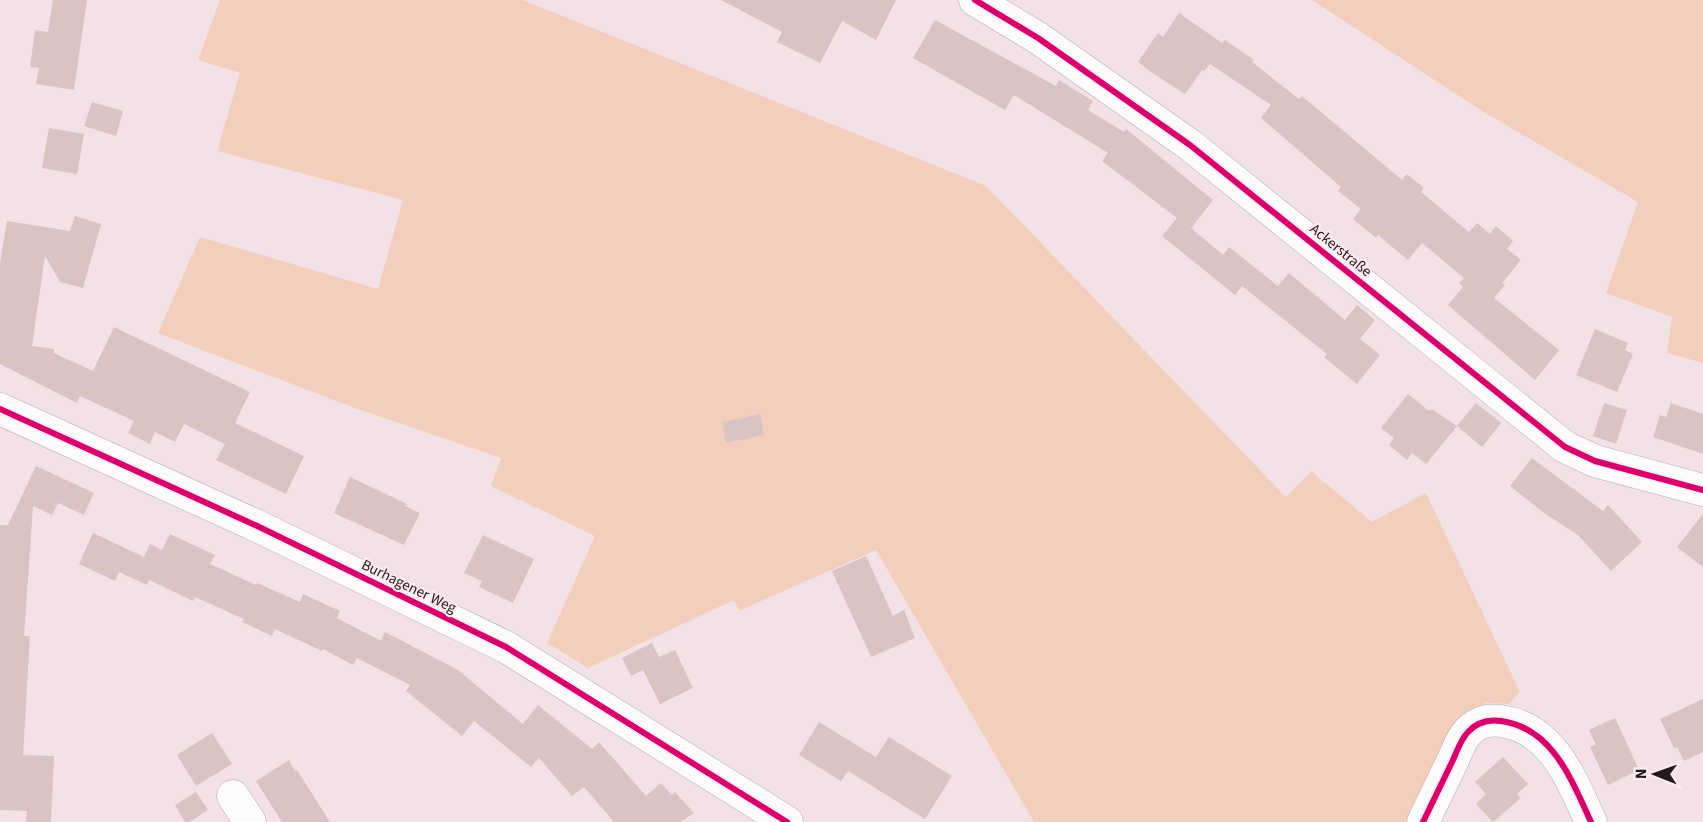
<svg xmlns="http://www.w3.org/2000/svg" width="1703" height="822" font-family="'Source Sans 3',sans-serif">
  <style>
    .green { fill: #f4cebc }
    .building { fill: #d9c3c3 }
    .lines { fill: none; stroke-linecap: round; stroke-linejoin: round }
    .street-casing { stroke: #b7aaae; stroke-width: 33 }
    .street { stroke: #fdfbfb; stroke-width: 32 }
    .cycleway-casing { stroke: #feecf2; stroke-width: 10 }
    .cycleway { stroke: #d6006c; stroke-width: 6 }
    .labels { text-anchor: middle; stroke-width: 4.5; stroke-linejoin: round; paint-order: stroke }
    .street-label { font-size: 15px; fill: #23191c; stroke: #feecf2 }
  </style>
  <rect width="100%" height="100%" fill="#f2e2e7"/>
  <!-- green -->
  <path class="green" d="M 220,0 L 523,0 L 986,186 L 1286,497 L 1311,471 L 1372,522 L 1426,493 L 1520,692 L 1509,704 L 1486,703 L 1458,723 L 1412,822 L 1034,822 L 876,550 L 739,611 L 734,600 L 588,668 L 547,643 L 595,536 L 491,486 L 501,458 L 352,407 L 158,333 L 200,237 L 378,289 L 403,200 L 217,151 L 240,73 L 198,60 Z
    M 1312,0 L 1703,0 L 1703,363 L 1667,353 L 1672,317 L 1606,293 L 1638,202 L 1482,111 Z"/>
  <!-- building -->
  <path class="building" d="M 53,0 L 87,0 L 74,90 L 36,84 L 39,68 L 30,67 L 35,30 L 48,32 Z
    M 721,0 L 896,0 L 876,40 L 842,21 L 820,63 L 777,42 L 782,32 Z
    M 1179,13 L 1222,43 L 1225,40 L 1254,60 L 1252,62 L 1299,99 L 1302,96 L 1402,180 L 1407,174 L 1424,188 L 1421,192 L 1469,232 L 1477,223 L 1490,234 L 1496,226 L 1513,241 L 1507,249 L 1521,260 L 1502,283 L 1505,285 L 1494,298 L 1559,350 L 1535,380 L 1448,305 L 1463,287 L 1459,283 L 1464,278 L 1422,243 L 1408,260 L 1378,235 L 1376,238 L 1353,219 L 1361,209 L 1338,191 L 1341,187 L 1261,118 L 1271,105 L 1210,64 L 1204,71 L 1202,70 L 1185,94 L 1151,72 L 1138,62 L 1158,33 L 1163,37 Z
    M 935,20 L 1056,86 L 1059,80 L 1093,101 L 1088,110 L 1124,132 L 1126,129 L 1213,200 L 1191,228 L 1223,255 L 1229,247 L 1278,286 L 1289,273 L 1345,320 L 1357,305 L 1375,320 L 1360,339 L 1380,355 L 1357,384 L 1324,357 L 1327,354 L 1242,286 L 1235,295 L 1162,236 L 1177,218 L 1102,161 L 1108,153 L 1014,95 L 1005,110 L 913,58 Z
    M 92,102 L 123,111 L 116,136 L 84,126 Z
    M 49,128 L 84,134 L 77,174 L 42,168 Z
    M 75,216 L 101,224 L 83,288 L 60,282 L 45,256 L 32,346 L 54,349 L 54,353 L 93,371 L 114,327 L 250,392 L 235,423 L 304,456 L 286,494 L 216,460 L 225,444 L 184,424 L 175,442 L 155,432 L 150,444 L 128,433 L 134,421 L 80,396 L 77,403 L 0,364 L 0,263 L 7,221 L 70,231 Z
    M 1595,329 L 1628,343 L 1625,350 L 1633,354 L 1617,392 L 1576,375 Z
    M 1408,394 L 1428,410 L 1433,410 L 1457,426 L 1426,464 L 1412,453 L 1407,460 L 1389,445 L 1394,438 L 1381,428 Z
    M 1476,403 L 1501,423 L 1482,447 L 1457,426 Z
    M 1604,403 L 1627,410 L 1616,444 L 1593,436 Z
    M 1671,403 L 1703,414 L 1703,454 L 1653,437 L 1660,415 L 1666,417 Z
    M 760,414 L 764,435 L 726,443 L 722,422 Z
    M 1532,458 L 1603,511 L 1608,505 L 1642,542 L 1611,571 L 1578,535 L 1544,513 L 1510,486 Z
    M 36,466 L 94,493 L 84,515 L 58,503 L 52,515 L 33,506 L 24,636 L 30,636 L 23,755 L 54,756 L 51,822 L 26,822 L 27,811 L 0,810 L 0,525 L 8,525 Z
    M 350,477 L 407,504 L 405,506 L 420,513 L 404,545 L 334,513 Z
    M 1703,514 L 1703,567 L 1677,547 Z
    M 93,533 L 144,557 L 150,544 L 162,550 L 170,534 L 215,555 L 210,564 L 256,585 L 257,583 L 300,602 L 303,594 L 340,611 L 337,618 L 381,641 L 385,632 L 458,670 L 523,724 L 538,705 L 592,749 L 599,742 L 646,796 L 661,783 L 672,795 L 675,792 L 694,813 L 680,822 L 614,822 L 584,787 L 572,796 L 539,758 L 531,767 L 474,721 L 462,736 L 406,691 L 410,685 L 357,658 L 353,665 L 323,649 L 322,651 L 275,629 L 272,636 L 242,622 L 244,619 L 195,597 L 193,601 L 149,580 L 147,585 L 119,572 L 115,581 L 79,564 Z
    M 483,535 L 534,559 L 513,603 L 479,587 L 482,581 L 464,573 Z
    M 866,556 L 893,616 L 904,610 L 915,638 L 871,657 L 832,571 Z
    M 652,643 L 659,657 L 675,650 L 693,688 L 660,704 L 643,670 L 631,676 L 622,658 Z
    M 1703,699 L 1703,752 L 1684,761 L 1677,747 L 1674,748 L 1660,719 Z
    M 1615,718 L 1639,770 L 1608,785 L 1590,747 L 1596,745 L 1589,730 Z
    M 819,722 L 876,757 L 889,737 L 952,776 L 925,819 L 848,771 L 841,781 L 799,755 Z
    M 212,733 L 232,764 L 196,786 L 177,755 Z
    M 1503,757 L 1528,784 L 1517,794 L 1521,798 L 1493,822 L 1476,804 L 1486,794 L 1475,782 Z
    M 289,760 L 295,771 L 297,770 L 330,822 L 282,822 L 256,781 Z
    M 196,792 L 208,810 L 189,822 L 185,822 L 175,805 Z"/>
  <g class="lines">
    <!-- street casing -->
    <g class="street-casing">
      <path id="street" d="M 975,0 L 1038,38 L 1190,145 L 1565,447 L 1595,461 L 1703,490
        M 0,409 L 255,525 L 506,647 L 787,822
        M 233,796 L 250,822
        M 1423,822 C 1433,801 1443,781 1453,760 C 1457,751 1461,739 1468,732 C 1477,722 1488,719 1501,721 C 1553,728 1572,781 1591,822"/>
    </g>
    <!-- street -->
    <use href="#street" class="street"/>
    <!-- cycleway casing -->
    <g class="cycleway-casing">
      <path id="cycleway" d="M 975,0 L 1038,38 L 1190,145 L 1565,447 L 1595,461 L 1703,490
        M 0,409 L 255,525 L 506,647 L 787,822
        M 1423,822 C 1433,801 1443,781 1453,760 C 1457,751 1461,739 1468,732 C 1477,722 1488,719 1501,721 C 1553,728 1572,781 1591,822"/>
    </g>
    <!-- cycleway -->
    <use href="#cycleway" class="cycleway"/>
  </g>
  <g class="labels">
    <!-- street labels -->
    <g class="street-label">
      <text transform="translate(1341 250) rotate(39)" y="5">Ackerstraße</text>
      <text transform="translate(409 586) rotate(26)" y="5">Burhagener Weg</text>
    </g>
  </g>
  <!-- north arrow -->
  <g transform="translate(1655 774) rotate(271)" stroke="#feecf2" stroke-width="4.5" paint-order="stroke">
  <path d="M0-4.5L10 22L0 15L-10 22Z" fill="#23191c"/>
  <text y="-9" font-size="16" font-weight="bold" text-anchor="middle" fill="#23191c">N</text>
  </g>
</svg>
